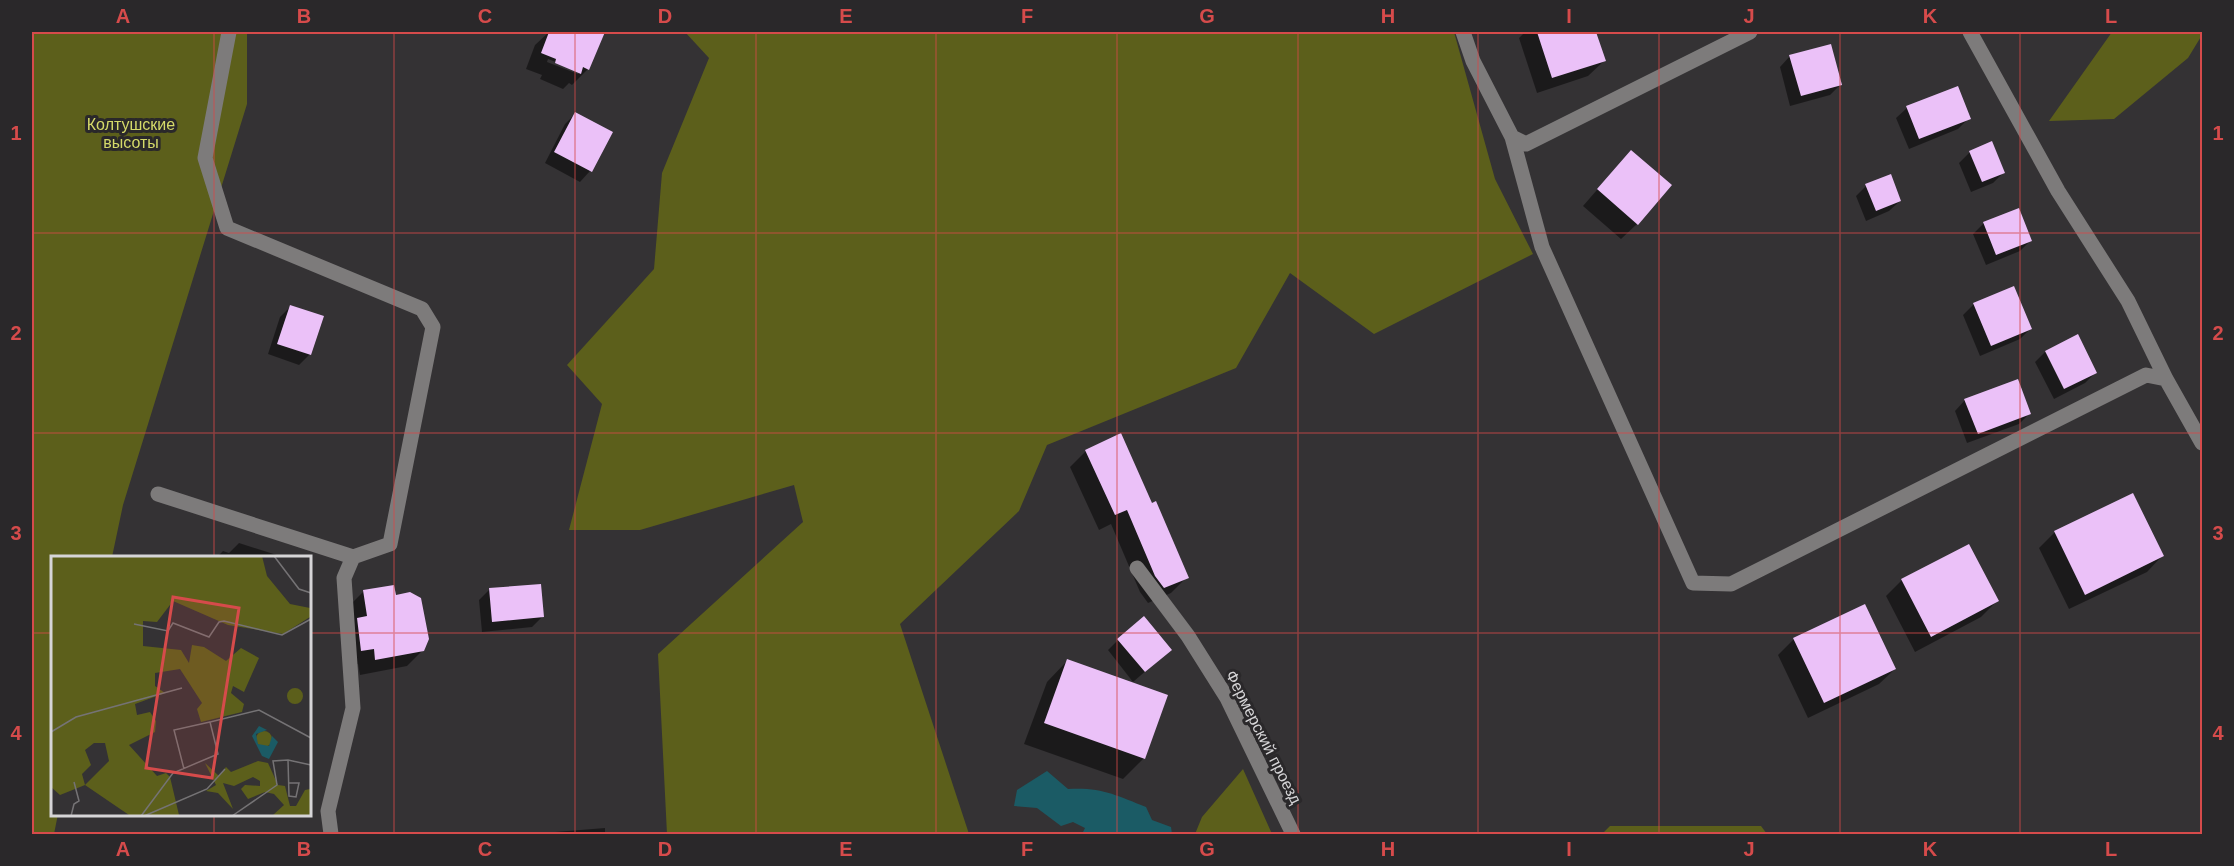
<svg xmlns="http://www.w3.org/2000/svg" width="2234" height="866" font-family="Arial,sans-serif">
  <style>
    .green { fill: #5c5f1b }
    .water { fill: #1b5b65 }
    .shadow { fill: #0007; fill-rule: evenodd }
    .building { fill: #ebc1f8 }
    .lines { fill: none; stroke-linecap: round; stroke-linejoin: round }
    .minor { stroke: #7d7b7b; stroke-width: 15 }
    .grid { fill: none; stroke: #d64b4b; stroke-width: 1.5; stroke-opacity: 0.55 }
    .labels { text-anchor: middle; stroke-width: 6; stroke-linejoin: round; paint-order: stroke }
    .park-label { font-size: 16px; fill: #d5da69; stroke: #2a282a }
    .street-label { font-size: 16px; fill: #d6d5d7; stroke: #2a282a }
    .inset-road { fill: none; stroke: #757375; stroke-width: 1.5 }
    .view { fill: #d64b4b; fill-opacity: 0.15; stroke: #d64b4b; stroke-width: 3 }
    .inset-edge { fill: none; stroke: #d6d5d7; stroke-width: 3 }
    .neatline { fill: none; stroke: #d64b4b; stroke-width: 2 }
    .grid-label { font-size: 20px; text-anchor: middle; font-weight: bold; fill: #d64b4b }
  </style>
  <rect width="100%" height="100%" fill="#343234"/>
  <!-- green -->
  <path class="green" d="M 32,32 L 247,32 L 247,104 L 123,505 L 112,557 L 52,557 L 52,814 L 58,814 L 54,834 L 32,834 Z
    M 685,32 L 1454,32 L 1495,179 L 1533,254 L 1374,334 L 1290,273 L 1236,368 L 1047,445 L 1019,511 L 900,624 L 969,834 L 667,834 L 658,654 L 803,522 L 794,485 L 640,530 L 569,530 L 602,404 L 567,365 L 654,269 L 662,173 L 709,58 Z
    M 2112,32 L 2202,32 L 2202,35 L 2188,58 L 2114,119 L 2049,121 Z
    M 1243,769 L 1272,834 L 1195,834 L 1202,817 Z
    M 1610,826 L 1761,826 L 1767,834 L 1602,834 Z"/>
  <!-- water -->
  <path class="water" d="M 1047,771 L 1068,789 C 1101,787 1116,795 1146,807 L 1152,820 L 1171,827 L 1172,834 L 1082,834 L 1085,828 L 1073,822 L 1061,826 L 1037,808 L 1014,806 L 1017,790 Z"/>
  <!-- shadow -->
  <path class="shadow" d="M 549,32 L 603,32 L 588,69 L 572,85 L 569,83 L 563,89 L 540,79 L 542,75 L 526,69 L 535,45 ZM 548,59 L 581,72 L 578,74 L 547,62 Z
    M 1525,32 L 1595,32 L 1604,61 L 1588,76 L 1537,93 L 1519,38 Z
    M 1790,56 L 1840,85 L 1830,95 L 1790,106 L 1780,67 Z
    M 1907,108 L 1969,118 L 1958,129 L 1909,149 L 1896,118 Z
    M 575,114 L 611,133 L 590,171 L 580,182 L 545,163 L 565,124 Z
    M 1970,152 L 2004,172 L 1993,183 L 1971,192 L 1959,163 Z
    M 1616,168 L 1637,224 L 1621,239 L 1583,206 Z
    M 1866,186 L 1900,201 L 1889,211 L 1866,221 L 1856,196 Z
    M 1984,223 L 2031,240 L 2020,251 L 1986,265 L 1973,234 Z
    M 2013,288 L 2031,328 L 2020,339 L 1980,356 L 1963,315 L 1974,304 Z
    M 290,307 L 310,354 L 299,365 L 268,354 L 280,317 Z
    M 2045,352 L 2095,373 L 2085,383 L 2054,399 L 2035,362 Z
    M 1965,400 L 2029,414 L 2019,424 L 1967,443 L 1955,411 Z
    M 1086,451 L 1152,505 L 1187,577 L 1171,593 L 1148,603 L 1140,592 L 1111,524 L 1099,530 L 1070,467 Z
    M 2055,532 L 2162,556 L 2147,572 L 2069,609 L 2039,548 Z
    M 239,543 L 283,557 L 217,557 L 223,551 L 229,553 Z
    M 1968,546 L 1997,601 L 1981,617 L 1915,652 L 1886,596 L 1902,580 Z
    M 489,590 L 542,617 L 532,627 L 482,632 L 479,600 Z
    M 364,591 L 395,596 L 423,650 L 407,666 L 360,675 L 358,664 L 346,666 L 348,607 Z
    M 1794,639 L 1895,669 L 1879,684 L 1808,718 L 1778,655 Z
    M 1118,640 L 1170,650 L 1133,682 L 1108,650 Z
    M 1067,661 L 1144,758 L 1123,779 L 1024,744 L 1047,682 Z
    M 605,828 L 605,834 L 552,834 L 555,832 Z"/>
  <!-- building -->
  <path class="building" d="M 549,32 L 605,32 L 589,70 L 583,67 L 581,74 L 555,63 L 556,59 L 541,53 Z
    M 1537,32 L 1596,32 L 1606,61 L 1552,78 Z
    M 1831,44 L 1842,85 L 1801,96 L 1789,55 Z
    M 1958,86 L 1971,119 L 1919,139 L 1906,106 Z
    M 575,112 L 613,132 L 592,172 L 554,152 Z
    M 1992,141 L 2005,173 L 1982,182 L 1969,151 Z
    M 1631,150 L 1672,185 L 1638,225 L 1597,189 Z
    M 1891,174 L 1901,201 L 1876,211 L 1865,184 Z
    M 2019,208 L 2032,241 L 1996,255 L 1983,222 Z
    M 2014,286 L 2032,329 L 1991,346 L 1973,303 Z
    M 290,305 L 324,316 L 311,355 L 277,344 Z
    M 2078,334 L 2097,373 L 2064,389 L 2045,351 Z
    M 2018,379 L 2031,414 L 1978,434 L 1964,399 Z
    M 1121,433 L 1152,503 L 1156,501 L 1189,578 L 1164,588 L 1155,576 L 1127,510 L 1115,515 L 1085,450 Z
    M 2133,493 L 2164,556 L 2085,595 L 2054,531 Z
    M 1969,544 L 1999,601 L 1931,637 L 1901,579 Z
    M 541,584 L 544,617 L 492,622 L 489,588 Z
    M 394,585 L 396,595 L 410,592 L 421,598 L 429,639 L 424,651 L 375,660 L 374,649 L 361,651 L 357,618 L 367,616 L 363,590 Z
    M 1865,604 L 1896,669 L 1824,703 L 1793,638 Z
    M 1144,616 L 1172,650 L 1145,672 L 1117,639 Z
    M 1067,659 L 1168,695 L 1145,759 L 1044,723 Z"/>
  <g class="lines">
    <!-- minor -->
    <path class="minor" d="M 229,32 L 205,158 L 227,228 L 422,309 L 433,327 L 390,544 L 353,557 L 344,578 L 353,708 L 328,811 L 331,834
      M 1463,32 L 1473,61 L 1512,137 L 1526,144 L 1750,32
      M 1970,32 L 2058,191 L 2128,301 L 2166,379 L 2202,443
      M 1512,137 L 1542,247 L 1693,583 L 1731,584 L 2146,375 L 2166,379
      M 158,494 L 353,557
      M 1137,568 L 1188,636 L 1227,698 L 1293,834"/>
  </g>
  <!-- grid -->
  <path class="grid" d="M 214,32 L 214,557M 394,32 L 394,834M 575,32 L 575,834M 756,32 L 756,834M 936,32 L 936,834M 1117,32 L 1117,834M 1298,32 L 1298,834M 1478,32 L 1478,834M 1659,32 L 1659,834M 1840,32 L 1840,834M 2020,32 L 2020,834M 32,233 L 2202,233M 32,433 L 2202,433M 32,633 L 52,633M 309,633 L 2202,633M 214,814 L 214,834"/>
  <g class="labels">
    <!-- park labels -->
    <g class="park-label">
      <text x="131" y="130">Колтушские<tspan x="131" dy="18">высоты</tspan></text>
    </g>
    <!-- street labels -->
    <g class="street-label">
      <text transform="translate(1264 737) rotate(63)" y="6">Фермерский проезд</text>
    </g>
  </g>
  <!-- overview -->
  <g transform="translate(51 556)">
    <rect width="260" height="260" fill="#343234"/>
    <path d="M 0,0 L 211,0 L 216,20 L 239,48 L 259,52 L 259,61 L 232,78 L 177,69 L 122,45 L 106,66 L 92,65 L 92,90 L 130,94 L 138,107 L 141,89 L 153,91 L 175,105 L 190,92 L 208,102 L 193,136 L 182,130 L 180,137 L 193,148 L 191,156 L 150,166 L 146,153 L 151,147 L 129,113 L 104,117 L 104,130 L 114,137 L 84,148 L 86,159 L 99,156 L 105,165 L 104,176 L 78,189 L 106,220 L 115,217 L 119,221 L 128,259 L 78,259 L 34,229 L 9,239 L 0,231 ZM 43,187 L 54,187 L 58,205 L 34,229 L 31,218 L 40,209 L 34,194 ZM236 140a8 8 0 1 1 16 0a8 8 0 1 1-16 0ZM205 183a8 8 0 1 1 16 0a8 8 0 1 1-16 0ZM 207,205 L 217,207 L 227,229 L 234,230 L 239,250 L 245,250 L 254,234 L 259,233 L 259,259 L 222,259 L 233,249 L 223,238 L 214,236 L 197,243 L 190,233 L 194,229 L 209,230 L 209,225 L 202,221 L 183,230 L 172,227 L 182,253 L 167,237 L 155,235 L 165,229 L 154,207 L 168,220 L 175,211 L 180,216 Z" fill="#5c5f1b" fill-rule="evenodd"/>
    <path d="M 208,170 L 216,174 L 205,178 L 207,188 L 218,190 L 221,180 L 227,186 L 218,203 L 211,200 L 201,180 Z" fill="#1b5b65"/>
    <path class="inset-road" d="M 223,0 L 248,33 L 260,37M 83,68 L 117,75 L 122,67 L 158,81 L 168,66 L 173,65 L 231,79 L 260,63M 0,176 L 25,161 L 131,132M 237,204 L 238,240 L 245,241 L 248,227 L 238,227M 133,213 L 123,174 L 159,166M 20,260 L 23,248 L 28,245 L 23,226M 90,260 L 122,217 L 167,198 L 159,166 L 208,154 L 260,182M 93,260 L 156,233 L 174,213M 181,260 L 226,229 L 222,205 L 237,204 L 260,209"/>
    <path class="view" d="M 122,41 L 188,52 L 161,222 L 95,212 Z"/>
    <rect width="260" height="260" class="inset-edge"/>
  </g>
  <!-- border -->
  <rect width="2234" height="866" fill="none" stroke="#2a282a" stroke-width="66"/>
  <rect x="33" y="33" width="2168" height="800" class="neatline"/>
  <g class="grid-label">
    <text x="123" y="23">A</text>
    <text x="304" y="23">B</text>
    <text x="485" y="23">C</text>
    <text x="665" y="23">D</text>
    <text x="846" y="23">E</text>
    <text x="1027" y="23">F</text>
    <text x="1207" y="23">G</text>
    <text x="1388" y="23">H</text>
    <text x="1569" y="23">I</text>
    <text x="1749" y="23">J</text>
    <text x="1930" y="23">K</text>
    <text x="2111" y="23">L</text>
    <text x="16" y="140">1</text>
    <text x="2218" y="140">1</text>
    <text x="16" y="340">2</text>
    <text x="2218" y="340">2</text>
    <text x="16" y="540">3</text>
    <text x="2218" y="540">3</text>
    <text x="16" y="740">4</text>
    <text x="2218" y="740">4</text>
    <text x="123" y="856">A</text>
    <text x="304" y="856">B</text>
    <text x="485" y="856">C</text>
    <text x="665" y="856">D</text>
    <text x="846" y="856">E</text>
    <text x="1027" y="856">F</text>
    <text x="1207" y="856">G</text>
    <text x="1388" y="856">H</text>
    <text x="1569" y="856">I</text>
    <text x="1749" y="856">J</text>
    <text x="1930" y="856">K</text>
    <text x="2111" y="856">L</text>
  </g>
</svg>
